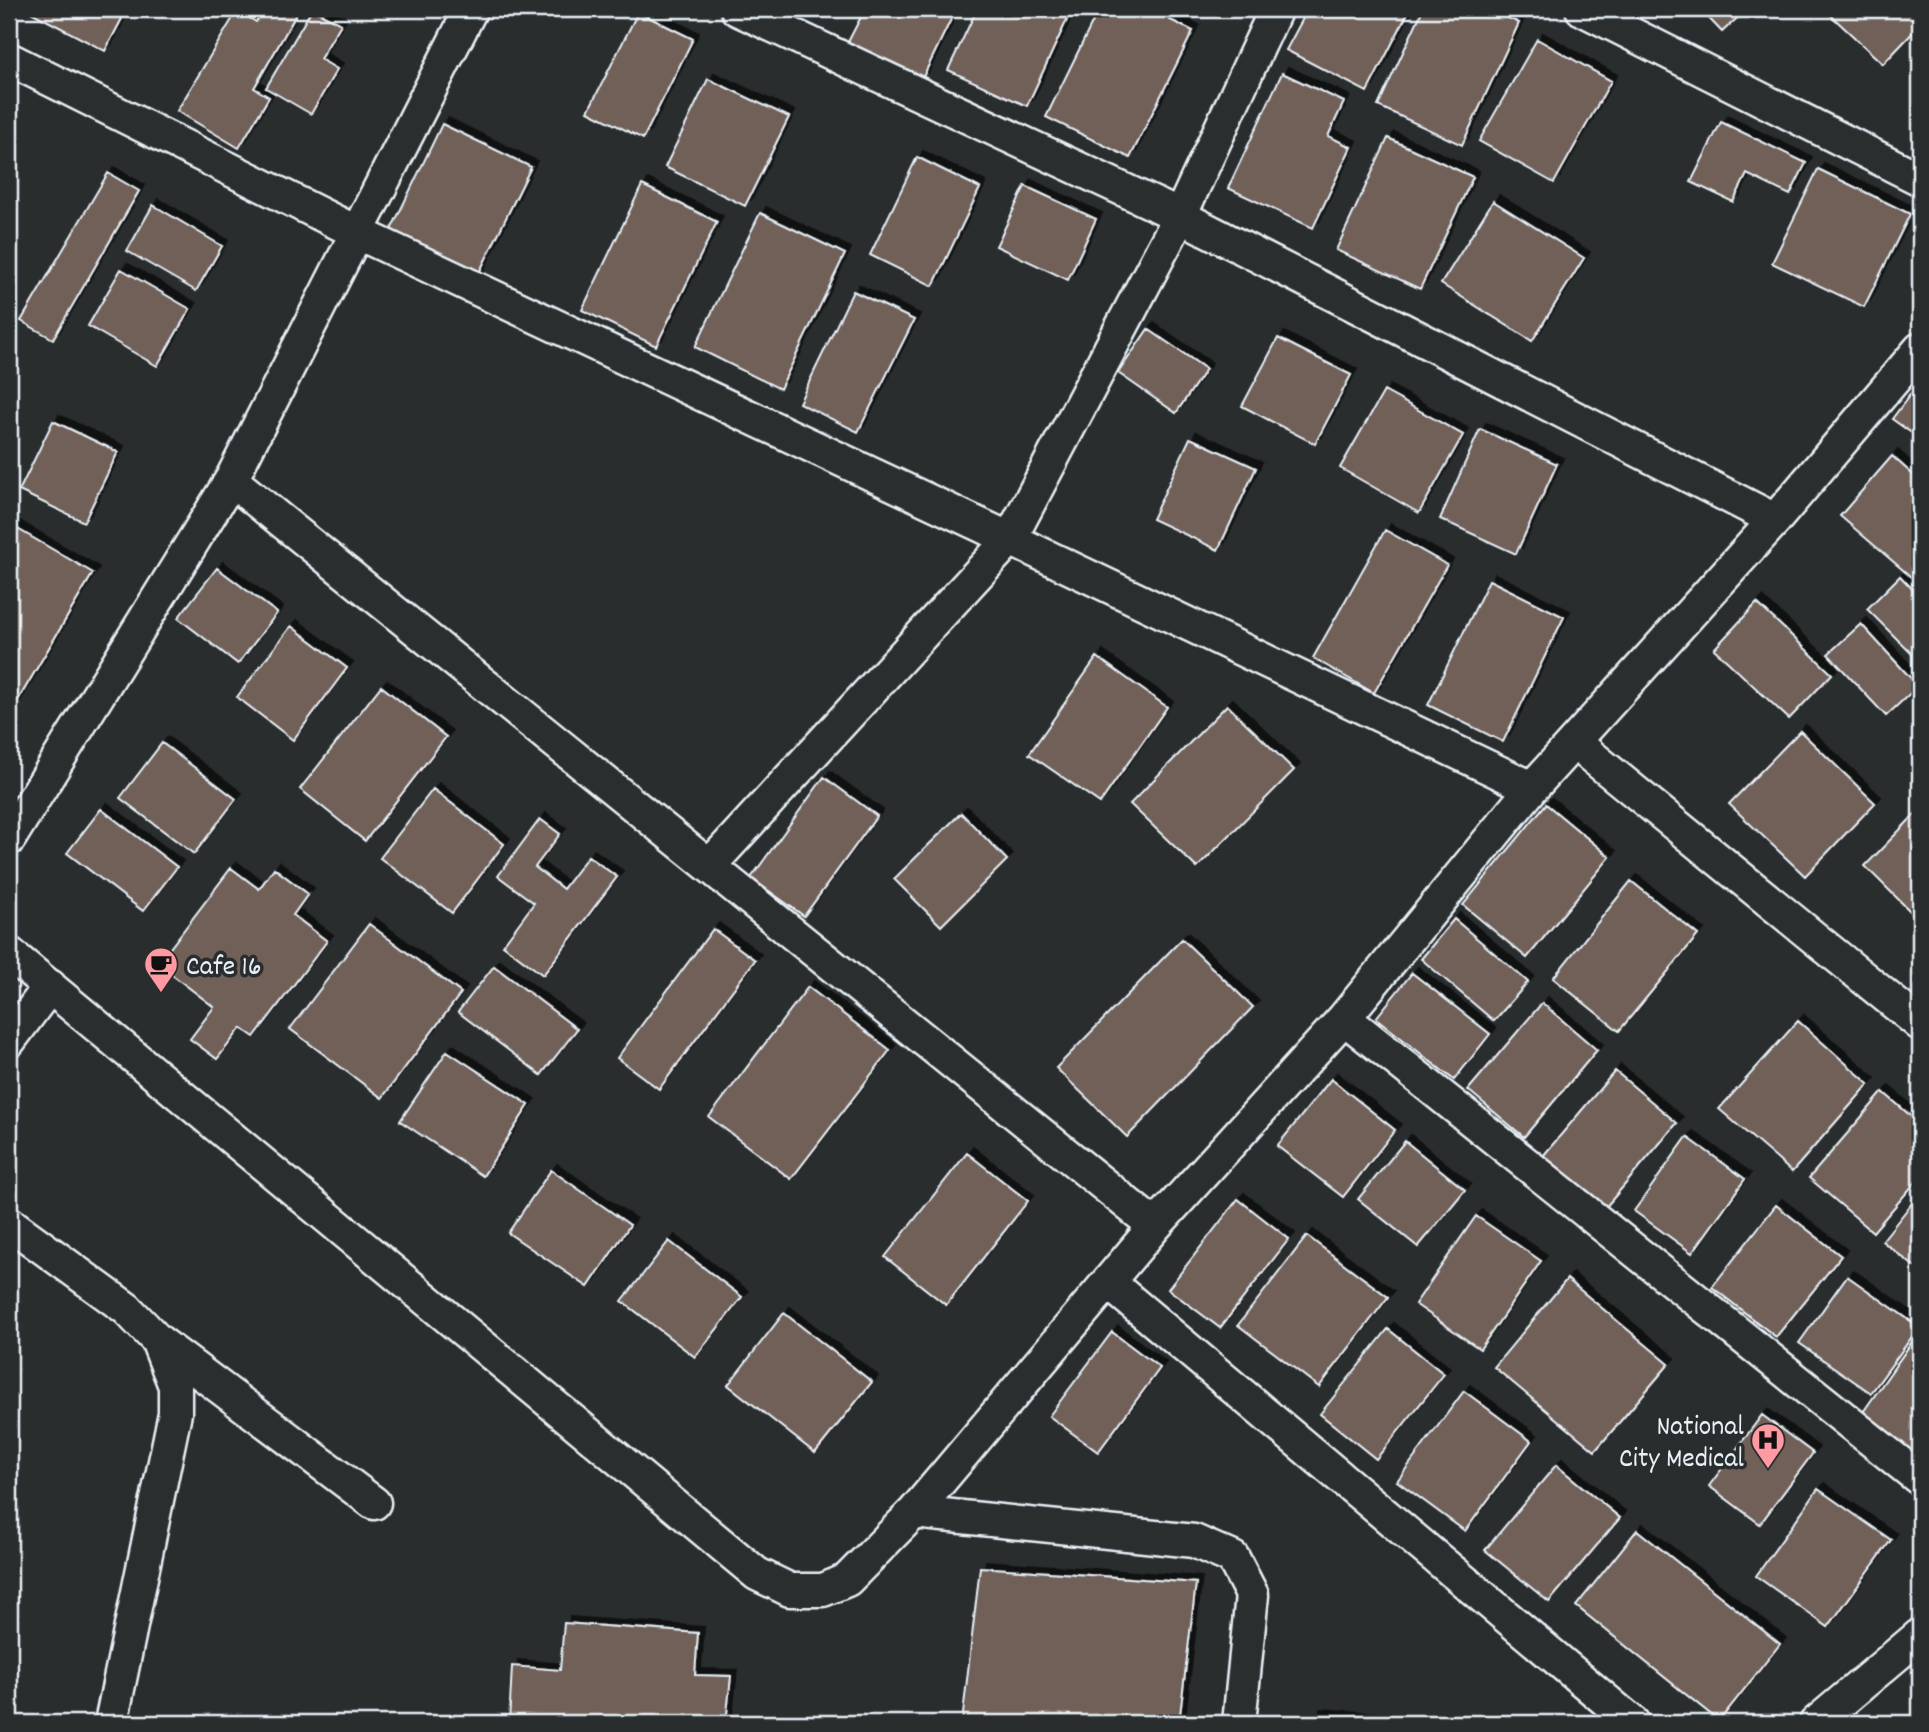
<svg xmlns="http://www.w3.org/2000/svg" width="1929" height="1732" font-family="Dekko,sans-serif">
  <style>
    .building { fill: #716159; stroke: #e8f1f8; stroke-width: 2; filter: url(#shadow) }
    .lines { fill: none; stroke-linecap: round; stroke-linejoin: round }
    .street-casing { stroke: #e8f1f8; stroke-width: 37 }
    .street { stroke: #2a2d2e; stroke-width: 32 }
    .labels { text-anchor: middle; stroke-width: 7; stroke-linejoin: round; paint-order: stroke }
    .poi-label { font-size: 28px; fill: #e8f1f8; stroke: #2a2d2e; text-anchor: start }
  </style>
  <defs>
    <filter id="shadow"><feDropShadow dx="6" dy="-6" stdDeviation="0" flood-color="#0009"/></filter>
  </defs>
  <rect width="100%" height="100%" fill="#2a2d2e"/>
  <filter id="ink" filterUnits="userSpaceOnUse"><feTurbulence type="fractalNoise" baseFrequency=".0143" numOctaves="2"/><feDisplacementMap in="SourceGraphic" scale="14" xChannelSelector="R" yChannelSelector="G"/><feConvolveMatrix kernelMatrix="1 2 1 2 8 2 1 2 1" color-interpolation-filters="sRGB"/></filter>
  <g filter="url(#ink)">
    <!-- building -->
    <path class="building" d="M 25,9 L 127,9 L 105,51 Z
      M 264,9 L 290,9 L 297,13 L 254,88 L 269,97 L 239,148 L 177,111 L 237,11 L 256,22 Z
      M 312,9 L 341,24 L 320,59 L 337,69 L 311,114 L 266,88 Z
      M 865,9 L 956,9 L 922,79 L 848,42 Z
      M 977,9 L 1072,9 L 1027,106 L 948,70 Z
      M 1099,9 L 1148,9 L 1193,31 L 1130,158 L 1046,117 Z
      M 1308,9 L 1410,9 L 1367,92 L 1286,50 Z
      M 1423,9 L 1490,9 L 1519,23 L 1462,145 L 1378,106 Z
      M 1700,9 L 1747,9 L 1722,32 Z
      M 1824,9 L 1920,9 L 1920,25 L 1883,64 Z
      M 638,12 L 693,39 L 643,139 L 588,111 Z
      M 1537,39 L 1611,81 L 1554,183 L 1479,141 Z
      M 1282,73 L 1344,102 L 1328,136 L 1351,147 L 1313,228 L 1228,188 Z
      M 708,79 L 789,117 L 745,206 L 665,167 Z
      M 1721,122 L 1806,163 L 1790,195 L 1747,174 L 1733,202 L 1691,182 Z
      M 442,124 L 531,167 L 476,279 L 388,236 Z
      M 1388,138 L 1473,177 L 1420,289 L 1336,250 Z
      M 917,157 L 980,188 L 933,286 L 870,255 Z
      M 1818,169 L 1910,214 L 1864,307 L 1772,263 Z
      M 108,173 L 139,191 L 53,339 L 21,321 Z
      M 642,185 L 717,222 L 656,346 L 582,310 Z
      M 1025,186 L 1096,219 L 1068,280 L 996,246 Z
      M 1493,201 L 1584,258 L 1532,341 L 1441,284 Z
      M 153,205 L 222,246 L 196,291 L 127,251 Z
      M 760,213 L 845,254 L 780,389 L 695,347 Z
      M 121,269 L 190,309 L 157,366 L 88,326 Z
      M 853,291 L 914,320 L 858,432 L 799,403 Z
      M 1148,329 L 1206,369 L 1176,413 L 1118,373 Z
      M 1278,338 L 1351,375 L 1315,444 L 1242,406 Z
      M 1920,381 L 1920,439 L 1892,419 Z
      M 1384,391 L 1463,435 L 1419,513 L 1340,468 Z
      M 53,421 L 118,452 L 84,522 L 19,491 Z
      M 1480,429 L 1557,464 L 1516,554 L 1440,519 Z
      M 1190,438 L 1256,468 L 1218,550 L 1152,519 Z
      M 1892,456 L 1920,481 L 1920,578 L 1917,582 L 1840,516 Z
      M 9,524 L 93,573 L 14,707 L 9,703 Z
      M 1385,530 L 1447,565 L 1374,693 L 1313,658 Z
      M 217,568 L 277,613 L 238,664 L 178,618 Z
      M 1900,576 L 1920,597 L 1920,652 L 1915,657 L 1867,609 Z
      M 1489,580 L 1564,617 L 1503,742 L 1428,705 Z
      M 1757,603 L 1832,674 L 1789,719 L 1714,649 Z
      M 1861,624 L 1918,686 L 1886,716 L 1828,654 Z
      M 291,626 L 347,668 L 293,740 L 237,697 Z
      M 1097,657 L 1167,707 L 1100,803 L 1029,754 Z
      M 381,686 L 446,737 L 365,841 L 300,789 Z
      M 1227,705 L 1294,770 L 1197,868 L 1130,804 Z
      M 1800,731 L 1875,803 L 1805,876 L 1729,804 Z
      M 162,743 L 236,799 L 194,854 L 120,798 Z
      M 824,777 L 877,816 L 804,916 L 751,878 Z
      M 433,789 L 504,844 L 452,913 L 380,858 Z
      M 1546,804 L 1610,857 L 1527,958 L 1463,905 Z
      M 101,809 L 177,867 L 143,911 L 67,853 Z
      M 1920,809 L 1920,921 L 1865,866 Z
      M 961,813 L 1007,860 L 941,926 L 894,879 Z
      M 540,819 L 560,834 L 535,867 L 563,889 L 588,856 L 617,877 L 543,975 L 503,945 L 534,903 L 498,876 Z
      M 231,868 L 259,889 L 274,868 L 308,894 L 293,915 L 327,941 L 254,1037 L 241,1028 L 217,1059 L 190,1039 L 214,1007 L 158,964 Z
      M 1631,881 L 1698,935 L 1619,1031 L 1553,978 Z
      M 1454,919 L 1528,982 L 1494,1021 L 1421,959 Z
      M 369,924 L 461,993 L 382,1098 L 290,1029 Z
      M 713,929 L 755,960 L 659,1089 L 617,1058 Z
      M 1182,939 L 1253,1007 L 1127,1137 L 1056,1068 Z
      M 494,966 L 577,1029 L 541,1075 L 458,1012 Z
      M 1412,973 L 1490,1034 L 1454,1080 L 1376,1018 Z
      M 808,987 L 890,1050 L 791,1179 L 709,1117 Z
      M 1542,1003 L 1597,1050 L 1524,1137 L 1468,1090 Z
      M 1798,1021 L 1869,1084 L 1792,1172 L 1719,1109 Z
      M 447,1051 L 529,1105 L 483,1176 L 400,1121 Z
      M 1615,1071 L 1677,1123 L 1605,1208 L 1543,1156 Z
      M 1331,1079 L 1395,1130 L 1343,1197 L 1277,1146 Z
      M 1883,1092 L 1920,1124 L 1920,1177 L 1873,1232 L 1809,1178 Z
      M 1687,1137 L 1745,1179 L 1692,1253 L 1634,1211 Z
      M 1405,1141 L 1465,1190 L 1418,1247 L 1358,1199 Z
      M 967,1153 L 1028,1201 L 946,1305 L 885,1257 Z
      M 551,1170 L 630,1225 L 588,1287 L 508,1233 Z
      M 1920,1193 L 1920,1271 L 1882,1241 Z
      M 1238,1199 L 1289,1239 L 1220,1328 L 1168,1289 Z
      M 1776,1205 L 1841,1256 L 1776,1337 L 1712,1287 Z
      M 1476,1216 L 1541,1261 L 1480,1349 L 1415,1304 Z
      M 1307,1236 L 1388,1297 L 1319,1387 L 1238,1325 Z
      M 669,1241 L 742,1297 L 695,1357 L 622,1301 Z
      M 1847,1276 L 1919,1327 L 1871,1393 L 1799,1343 Z
      M 1567,1279 L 1669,1364 L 1595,1451 L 1494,1367 Z
      M 784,1313 L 872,1382 L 815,1453 L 728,1385 Z
      M 1388,1329 L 1444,1374 L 1376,1459 L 1320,1414 Z
      M 1112,1332 L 1160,1368 L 1098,1452 L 1049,1416 Z
      M 1912,1342 L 1920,1348 L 1920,1457 L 1861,1415 Z
      M 1464,1391 L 1531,1441 L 1465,1531 L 1397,1481 Z
      M 1762,1415 L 1813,1453 L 1760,1524 L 1709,1486 Z
      M 1556,1465 L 1620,1518 L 1549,1602 L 1485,1550 Z
      M 1818,1489 L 1891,1540 L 1828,1627 L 1756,1576 Z
      M 1637,1530 L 1780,1644 L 1719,1721 L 1576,1606 Z
      M 980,1567 L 1196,1583 L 1179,1723 L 962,1723 Z
      M 564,1623 L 698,1633 L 695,1675 L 731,1676 L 726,1723 L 509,1723 L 512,1666 L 560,1670 Z
      M 1315,1715 L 1421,1723 L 1315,1723 Z"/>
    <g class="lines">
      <!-- street casing -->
      <g class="street-casing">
        <path id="street" d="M 737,9 L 1180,216 L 1775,520
          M 1582,9 L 1920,179
          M 9,59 L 358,233 L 1010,539 L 1532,788
          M 231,480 L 1155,1226
          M 1574,742 L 1920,1024
          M 9,839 L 231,480 L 471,9
          M 710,865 L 1010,539 L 1180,216 L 1276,9
          M 9,953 L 757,1574 L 790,1590 L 823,1590 L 847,1580 L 914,1512 L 1155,1226 L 1344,1018 L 1532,788 L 1775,520 L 1920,349
          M 1344,1018 L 1920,1479
          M 9,1041 L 50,986
          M 9,1223 L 127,1309 L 157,1340 L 175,1386 L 175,1413 L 111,1723
          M 1108,1282 L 1633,1723
          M 157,1340 L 374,1503
          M 914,1512 L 1194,1541 L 1233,1558 L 1252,1595 L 1239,1723
          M 1816,1723 L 1920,1635"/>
      </g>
      <!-- street -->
      <use href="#street" class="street"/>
    </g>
  </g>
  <!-- icons -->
  <defs>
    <g id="cafe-pin" transform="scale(1.75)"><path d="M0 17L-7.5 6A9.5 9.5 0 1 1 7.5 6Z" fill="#ff9aa2" stroke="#2a2d2e"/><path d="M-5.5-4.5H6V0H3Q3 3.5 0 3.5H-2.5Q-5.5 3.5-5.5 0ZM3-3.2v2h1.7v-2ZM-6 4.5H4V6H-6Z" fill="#111"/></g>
    <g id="hospital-pin" transform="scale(1.75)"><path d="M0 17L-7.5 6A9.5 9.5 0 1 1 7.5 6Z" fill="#ff9aa2" stroke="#2a2d2e"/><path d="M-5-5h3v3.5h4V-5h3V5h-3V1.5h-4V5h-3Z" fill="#111"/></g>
  </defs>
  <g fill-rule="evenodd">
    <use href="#cafe-pin" x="161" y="964"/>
    <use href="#hospital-pin" x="1768" y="1440"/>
  </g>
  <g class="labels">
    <!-- poi labels -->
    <g class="poi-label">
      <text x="186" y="974">Cafe 16</text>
      <text x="1744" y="1434" text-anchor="end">National<tspan x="1744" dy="32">City Medical</tspan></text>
    </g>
  </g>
  <!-- margin -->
  <rect width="1929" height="1732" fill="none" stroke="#2a2d2e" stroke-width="35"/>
  <rect x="18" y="18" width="1894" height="1697" fill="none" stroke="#e8f1f8" stroke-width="2.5" filter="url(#ink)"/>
</svg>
